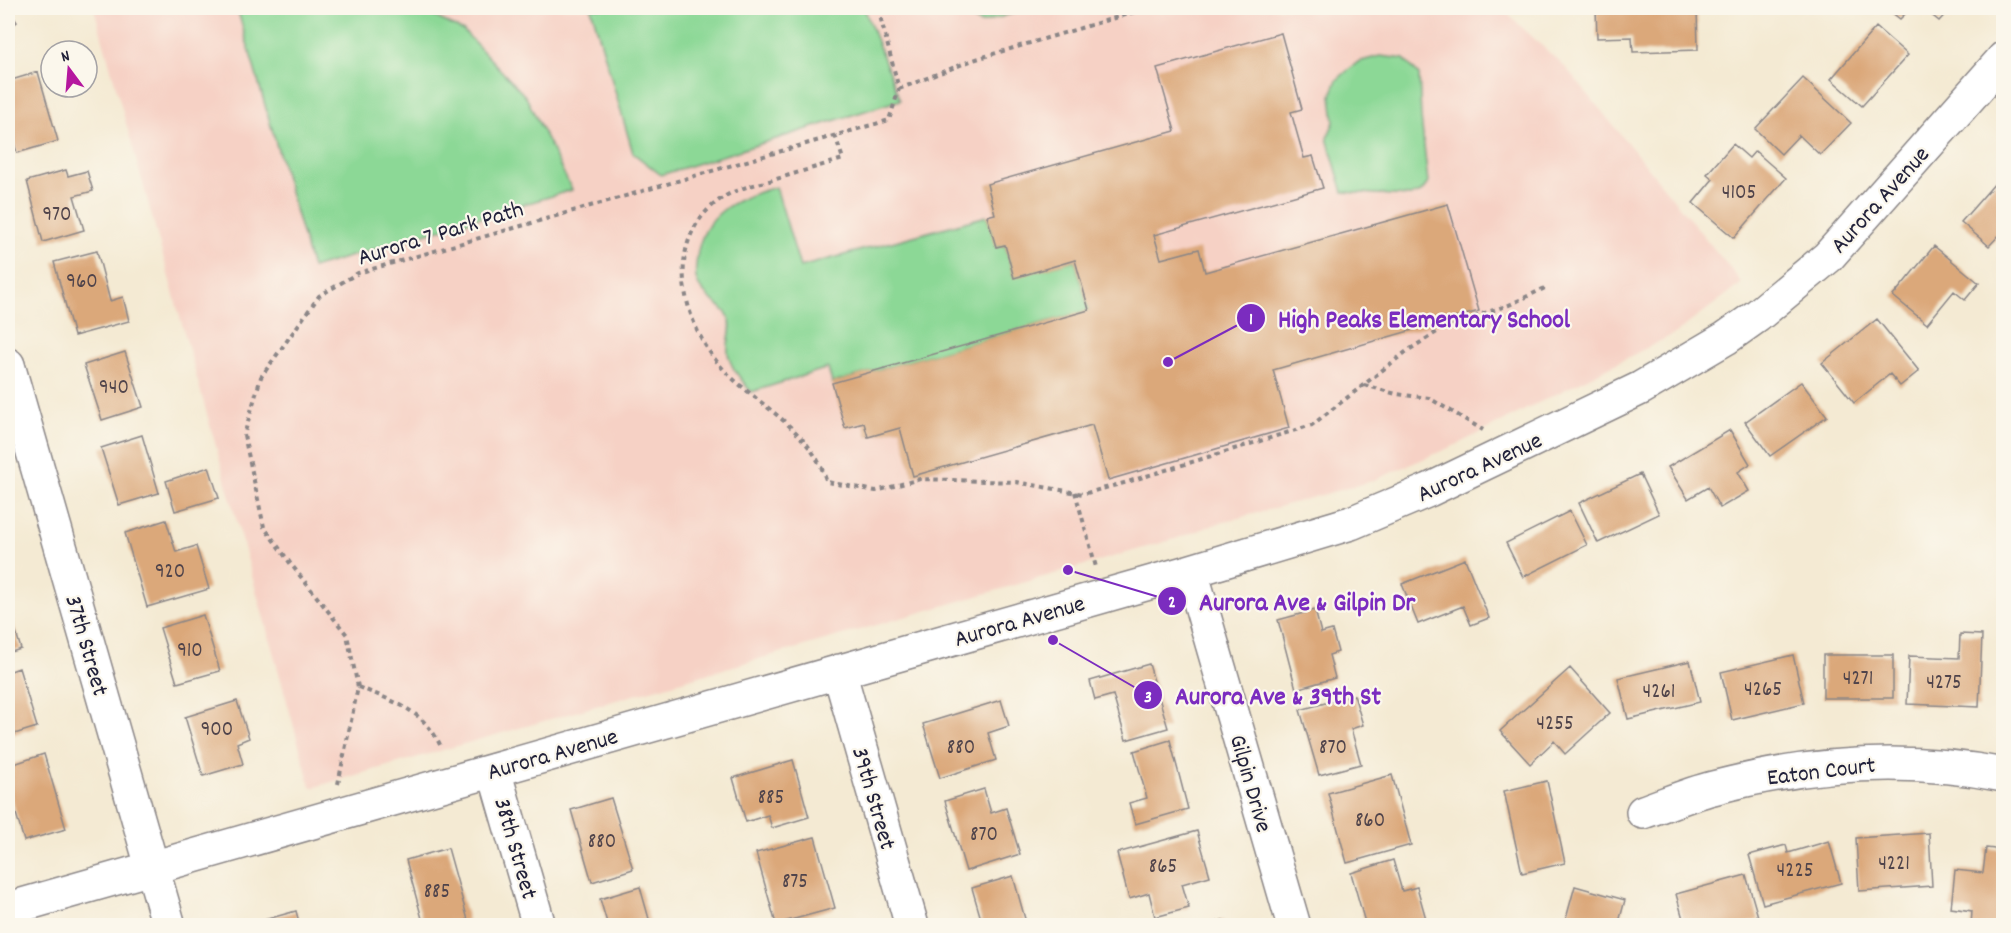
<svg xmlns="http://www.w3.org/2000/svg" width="2011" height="933" font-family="Dekko,sans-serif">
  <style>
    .built { fill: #f6d1c5 }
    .green { fill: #8cd896; stroke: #577d68; stroke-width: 1.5 }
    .building { fill: #dba87a }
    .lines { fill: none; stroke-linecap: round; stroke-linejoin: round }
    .minor-casing { stroke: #8b8687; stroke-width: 36 }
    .path { stroke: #8b8687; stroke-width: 4; stroke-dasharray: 4.5 4.5; stroke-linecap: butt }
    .minor { stroke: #fff; stroke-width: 33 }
    .labels { text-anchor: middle; stroke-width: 4.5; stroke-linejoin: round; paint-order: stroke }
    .number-label { font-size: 21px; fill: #50444b }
    .street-label { font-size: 24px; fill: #22223b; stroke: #fbf7ec }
    .leader { fill: none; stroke: #7b2cbf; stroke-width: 2 }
    .callout-dot { fill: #7b2cbf; stroke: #fbf7ec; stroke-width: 2 }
    .mark-label { font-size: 18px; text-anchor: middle; font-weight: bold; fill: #fff }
    .callout-label { font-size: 26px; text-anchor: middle; font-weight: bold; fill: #7b2cbf; stroke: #fbf7ec; stroke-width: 4.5; stroke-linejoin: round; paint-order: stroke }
  </style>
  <rect width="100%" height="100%" fill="#fbf7ec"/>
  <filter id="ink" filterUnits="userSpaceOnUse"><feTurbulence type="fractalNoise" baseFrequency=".0167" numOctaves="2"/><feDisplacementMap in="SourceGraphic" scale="12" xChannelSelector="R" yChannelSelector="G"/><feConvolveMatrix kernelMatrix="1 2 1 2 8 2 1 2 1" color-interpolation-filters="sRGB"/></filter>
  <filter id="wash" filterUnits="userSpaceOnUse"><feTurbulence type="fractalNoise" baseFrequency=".008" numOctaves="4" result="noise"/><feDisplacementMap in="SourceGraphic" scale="24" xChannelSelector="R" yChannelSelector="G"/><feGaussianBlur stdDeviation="1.35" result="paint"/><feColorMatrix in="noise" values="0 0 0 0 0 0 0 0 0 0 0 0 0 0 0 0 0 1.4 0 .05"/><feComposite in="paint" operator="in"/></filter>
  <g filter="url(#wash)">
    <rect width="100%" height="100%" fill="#f4ead3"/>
    <!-- built -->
    <path class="built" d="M 94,8 L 1501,8 L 1567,69 L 1742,283 L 1676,333 L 1458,444 L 1372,481 L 1213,525 L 1175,539 L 311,788 Z"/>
    <!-- green -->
    <path class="green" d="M 237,8 L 417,8 L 464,31 L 526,97 L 572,190 L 312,268 Z
      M 591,8 L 864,8 L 900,100 L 661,175 L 633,153 Z
      M 951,8 L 1031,8 L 981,23 Z
      M 1380,56 L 1404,59 L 1419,75 L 1421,117 L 1428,183 L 1421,192 L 1410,196 L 1343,192 L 1327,138 L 1334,122 L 1331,95 L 1337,80 L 1347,71 L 1358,62 Z
      M 776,187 L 800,267 L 987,216 L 996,247 L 1005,245 L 1014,277 L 1075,260 L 1089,310 L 832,383 L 828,368 L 751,392 C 743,381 730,368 728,353 C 726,341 734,329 729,317 C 722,304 705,299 698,284 C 694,276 696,266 697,257 C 703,212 737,198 776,187 Z"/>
    <g id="blocks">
      <!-- building -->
      <path class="building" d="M 1596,8 L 1697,8 L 1698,50 L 1633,52 L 1632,37 L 1597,38 Z
        M 1886,8 L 1911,8 L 1900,19 Z
        M 1923,8 L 1951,8 L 1939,21 Z
        M 8,9 L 17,22 L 8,29 Z
        M 1876,27 L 1908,55 L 1862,106 L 1831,79 Z
        M 1281,33 L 1302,109 L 1291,112 L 1304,158 L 1313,156 L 1323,188 L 1154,235 L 1161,259 L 1199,249 L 1205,272 L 1448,204 L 1479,311 L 1273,370 L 1289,428 L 1108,480 L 1092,425 L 913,476 L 900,428 L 868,437 L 864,423 L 845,428 L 832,383 L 1089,310 L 1075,260 L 1014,278 L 1005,245 L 996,247 L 987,216 L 995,214 L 987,184 L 1175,131 L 1157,68 Z
        M 38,72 L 58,141 L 17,153 L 8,123 L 8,81 Z
        M 1803,78 L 1851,123 L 1820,155 L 1799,135 L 1781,154 L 1755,129 Z
        M 1733,144 L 1749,158 L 1755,151 L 1786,178 L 1734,238 L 1693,203 L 1713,179 L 1707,174 Z
        M 66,170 L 68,176 L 87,171 L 93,191 L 74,196 L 84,230 L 43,242 L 27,181 Z
        M 2004,173 L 2004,230 L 1989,246 L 1961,222 Z
        M 1934,246 L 1979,283 L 1965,300 L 1954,291 L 1927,324 L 1893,296 Z
        M 97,251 L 110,301 L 123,297 L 129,321 L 74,336 L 54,262 Z
        M 1877,319 L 1919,371 L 1900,386 L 1890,374 L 1854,403 L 1822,363 Z
        M 125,352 L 143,407 L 102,420 L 84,365 Z
        M 1801,382 L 1827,416 L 1770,456 L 1745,422 Z
        M 1730,430 L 1750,464 L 1738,472 L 1749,491 L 1720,508 L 1708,487 L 1688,499 L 1668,467 Z
        M 142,435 L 159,493 L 119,505 L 101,448 Z
        M 209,467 L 219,498 L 175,511 L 166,481 Z
        M 1640,474 L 1659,514 L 1598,543 L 1579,503 Z
        M 1570,511 L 1587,545 L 1523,577 L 1506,543 Z
        M 166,520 L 176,552 L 196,546 L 209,589 L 147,607 L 125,533 Z
        M 1465,559 L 1489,618 L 1471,625 L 1463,606 L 1418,624 L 1402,584 Z
        M 8,606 L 21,649 L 8,653 Z
        M 1315,610 L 1321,633 L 1332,630 L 1338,652 L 1329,655 L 1335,678 L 1296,689 L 1278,620 Z
        M 203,615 L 220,671 L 177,683 L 160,628 Z
        M 1960,634 L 1982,635 L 1979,707 L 1907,704 L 1909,656 L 1959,658 Z
        M 1793,655 L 1804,703 L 1732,720 L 1721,672 Z
        M 1823,655 L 1893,655 L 1893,698 L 1823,698 Z
        M 1690,661 L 1700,702 L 1628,719 L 1618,678 Z
        M 1149,664 L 1168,728 L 1126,740 L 1113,695 L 1095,700 L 1090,681 Z
        M 19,668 L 37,727 L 8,736 L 8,672 Z
        M 1570,668 L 1610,713 L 1565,754 L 1554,741 L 1530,764 L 1500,731 Z
        M 1354,695 L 1363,725 L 1351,729 L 1361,764 L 1319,775 L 1300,710 Z
        M 1001,700 L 1009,726 L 988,733 L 996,760 L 940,778 L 923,724 Z
        M 237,701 L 249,738 L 237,743 L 243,764 L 203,776 L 185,717 Z
        M 1170,740 L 1188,809 L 1135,824 L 1129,803 L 1147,798 L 1134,751 Z
        M 44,754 L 66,829 L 24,841 L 8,786 L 8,766 Z
        M 793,760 L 809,817 L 772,828 L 768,815 L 746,822 L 733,778 Z
        M 1392,775 L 1411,845 L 1347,863 L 1328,793 Z
        M 1547,781 L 1565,863 L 1522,873 L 1504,791 Z
        M 984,789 L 991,813 L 1006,808 L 1020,854 L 966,871 L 945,801 Z
        M 611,798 L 633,869 L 592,882 L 571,810 Z
        M 1197,831 L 1210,876 L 1182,884 L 1189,908 L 1155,917 L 1149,893 L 1129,899 L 1117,853 Z
        M 1929,833 L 1932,886 L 1859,891 L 1856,838 Z
        M 815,837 L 835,908 L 776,924 L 756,853 Z
        M 1829,841 L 1841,883 L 1763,904 L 1749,855 L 1786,845 L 1788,853 Z
        M 448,848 L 468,920 L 450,926 L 424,926 L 406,860 Z
        M 1986,848 L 2004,850 L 2004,926 L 1971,926 L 1972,911 L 1951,908 L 1955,870 L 1983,873 Z
        M 1393,860 L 1402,891 L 1417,887 L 1428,926 L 1366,926 L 1351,873 Z
        M 1746,875 L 1759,920 L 1738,926 L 1685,926 L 1676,894 Z
        M 1013,876 L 1027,926 L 983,926 L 972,888 Z
        M 1575,886 L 1625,900 L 1618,926 L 1564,926 Z
        M 640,887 L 651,926 L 608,926 L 600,899 Z
        M 296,911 L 300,926 L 246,926 L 246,925 Z
        M 1223,920 L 1224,926 L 1205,926 L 1205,925 Z"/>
    </g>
  </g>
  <g filter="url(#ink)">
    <use href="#blocks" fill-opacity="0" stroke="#8b8687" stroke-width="1.5"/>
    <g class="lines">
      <!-- minor casing -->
      <g class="minor-casing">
        <path id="minor" d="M 8,365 L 169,926
          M 1191,571 L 1294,926
          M 839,671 L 912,926
          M 494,770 L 539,926
          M 1643,812 C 1666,804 1689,794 1713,788 C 1808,763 1907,756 2004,775
          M 8,909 L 1191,571 L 1351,523 L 1429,490 L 1641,388 L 1726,338 L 1757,316 L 1828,257 L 2004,58"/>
      </g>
      <!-- path -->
      <path class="path" d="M 899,89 L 973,60 L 1148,8
        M 835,135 L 843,159 C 820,166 796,173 773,180 C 759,184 742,187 729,194 C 658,233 680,328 729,375 C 758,403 798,425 818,461 C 822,467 824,475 827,482 L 876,491 L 920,479 L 1016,482 L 1083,494 L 1124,483 L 1312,425 L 1407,351 L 1448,325 L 1509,305 L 1545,288
        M 1364,385 L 1396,394 L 1429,398 L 1483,430
        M 1075,492 L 1096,567
        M 358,687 C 395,702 425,710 442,749
        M 338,784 L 358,687 L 347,635 L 290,563 L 264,527 L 244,435 L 261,377 L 319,296 L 358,273 L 889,120 L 899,89 L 878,8"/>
      <!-- minor -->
      <use href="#minor" class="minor"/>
    </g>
  </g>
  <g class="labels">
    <!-- number labels -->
    <g class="number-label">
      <text x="1739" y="198">4105</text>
      <text x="57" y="220">970</text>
      <text x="82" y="287">960</text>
      <text x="114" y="393">940</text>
      <text x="170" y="577">920</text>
      <text x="190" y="656">910</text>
      <text x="1858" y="684">4271</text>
      <text x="1944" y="688">4275</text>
      <text x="1763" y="695">4265</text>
      <text x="1659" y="697">4261</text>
      <text x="1555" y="729">4255</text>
      <text x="217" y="735">900</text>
      <text x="961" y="753">880</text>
      <text x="1333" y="753">870</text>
      <text x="771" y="803">885</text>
      <text x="1370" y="826">860</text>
      <text x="984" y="840">870</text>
      <text x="602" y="847">880</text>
      <text x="1894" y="869">4221</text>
      <text x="1163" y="872">865</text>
      <text x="1795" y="876">4225</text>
      <text x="795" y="887">875</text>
      <text x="437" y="897">885</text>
    </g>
    <!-- street labels -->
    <g class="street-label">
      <text transform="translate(1879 199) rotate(-48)" y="8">Aurora Avenue</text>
      <text transform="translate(440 232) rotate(-17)" y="8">Aurora 7 Park Path</text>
      <text transform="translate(1479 466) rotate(-25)" y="8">Aurora Avenue</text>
      <text transform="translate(1019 620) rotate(-16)" y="8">Aurora Avenue</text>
      <text transform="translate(88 645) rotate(74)" y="8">37th Street</text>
      <text transform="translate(552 753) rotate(-16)" y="8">Aurora Avenue</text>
      <text transform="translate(1821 770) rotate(-7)" y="8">Eaton Court</text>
      <text transform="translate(1252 783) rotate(74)" y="8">Gilpin Drive</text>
      <text transform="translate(875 798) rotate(74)" y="8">39th Street</text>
      <text transform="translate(517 848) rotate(74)" y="8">38th Street</text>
    </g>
  </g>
  <!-- callouts -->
  <path class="leader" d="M1168 362L1251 318M1068 570L1172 601M1053 640L1148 695"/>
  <g class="callout-dot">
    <circle cx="1168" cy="362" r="6"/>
    <circle cx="1068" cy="570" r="6"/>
    <circle cx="1053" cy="640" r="6"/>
    <circle cx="1251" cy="318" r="15"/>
    <circle cx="1172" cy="601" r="15"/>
    <circle cx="1148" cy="695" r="15"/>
  </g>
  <g class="mark-label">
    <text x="1251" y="324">1</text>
    <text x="1172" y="607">2</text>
    <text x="1148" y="702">3</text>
  </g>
  <g class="callout-label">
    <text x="1424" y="327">High Peaks Elementary School</text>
    <text x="1307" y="610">Aurora Ave &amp; Gilpin Dr</text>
    <text x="1278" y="704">Aurora Ave &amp; 39th St</text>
  </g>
  <!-- margin -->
  <rect width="2011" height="933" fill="none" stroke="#fbf7ec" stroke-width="30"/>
  <!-- north arrow -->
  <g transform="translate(69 69) rotate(344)"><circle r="28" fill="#fbf7ec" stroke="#a4a2a5" stroke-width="1.5"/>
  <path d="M0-4.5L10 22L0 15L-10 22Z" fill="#b5179e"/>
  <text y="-9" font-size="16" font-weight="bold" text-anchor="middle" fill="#22223b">N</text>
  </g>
</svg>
